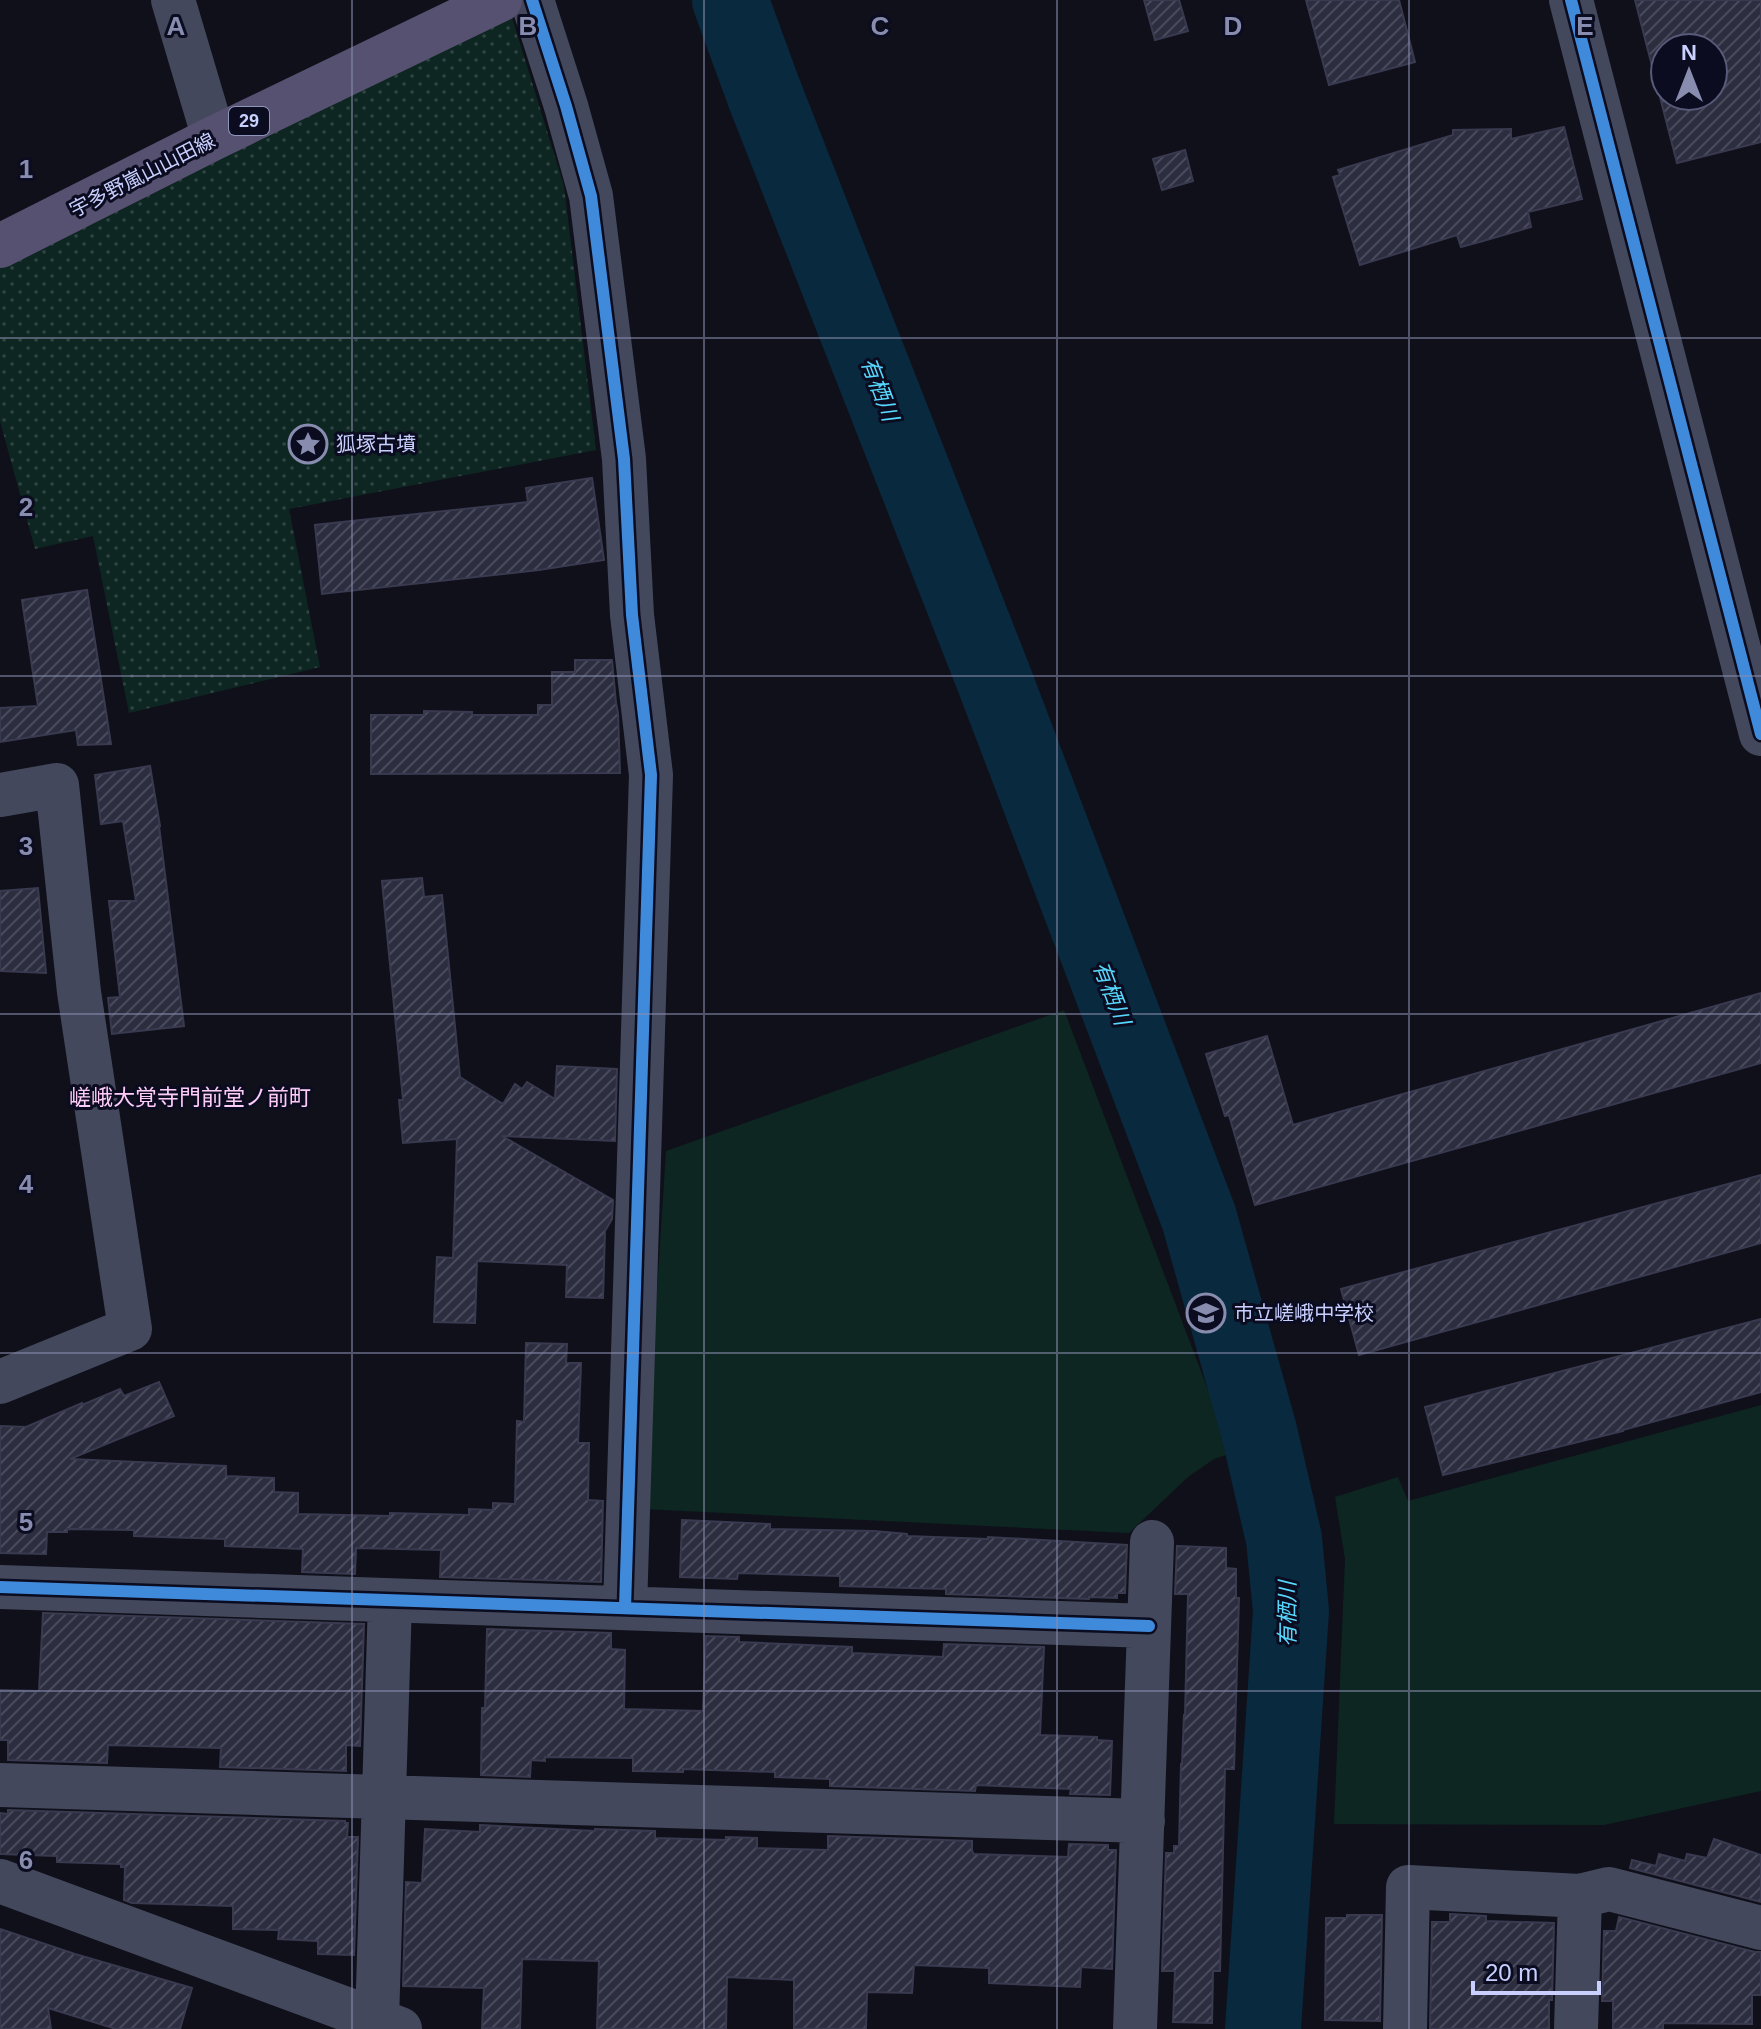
<svg xmlns="http://www.w3.org/2000/svg" width="1761" height="2029" font-family="Arial,'Noto Sans JP',sans-serif">
  <style>
    .grass { fill: url(#grass-dots) }
    .pitch { fill: #0d2621 }
    .lines { fill: none; stroke-linecap: round; stroke-linejoin: round }
    .river { stroke: #08293e; stroke-width: 76 }
    .building { fill: url(#building-hatch); stroke: #393a50; stroke-width: 2; fill-rule: evenodd }
    .street { stroke: #43485c; stroke-width: 44 }
    .primary { stroke: #565170; stroke-width: 44 }
    .cycleway-casing { stroke: #0b0c20; stroke-width: 17 }
    .cycleway { stroke: #408adc; stroke-width: 12 }
    .grid { fill: none; stroke: #888daf; stroke-width: 2; stroke-opacity: 0.55 }
    .labels { text-anchor: middle; stroke-width: 6; stroke-linejoin: round; paint-order: stroke }
    .shield { fill: #0b0c20; stroke: #9095bc; stroke-width: 2 }
    .shield-label { font-size: 18px; font-weight: bold; fill: #c9d0ff }
    .street-label { font-size: 20px; fill: #c9d0ff; stroke: #0b0c20 }
    .poi-label { font-size: 20px; fill: #c9d0ff; stroke: #0b0c20; text-anchor: start }
    .water-label { font-size: 22px; font-style: italic; fill: #57d9ff; stroke: #0b0c20 }
    .neighbourhood-label { font-size: 22px; fill: #ffcbf8; stroke: #0b0c20 }
    .grid-label { font-size: 26px; text-anchor: middle; font-weight: bold; fill: #888daf; stroke: #0b0c20; stroke-width: 6; stroke-linejoin: round; paint-order: stroke }
  </style>
  <defs>
    <pattern id="grass-dots" width="8" height="8" patternUnits="userSpaceOnUse" patternTransform="scale(2)"><rect width="8" height="8" fill="#0d2621"/><path d="M2 2h.1M6 6h.1" fill="none" stroke="#2f4442" stroke-width="1.8" stroke-linecap="round"/></pattern>
    <pattern id="building-hatch" width="6" height="6" patternUnits="userSpaceOnUse" patternTransform="scale(2)"><rect width="6" height="6" fill="#2c2d3e"/><path d="M-1 1l2-2M0 6l6-6M5 7l2-2" fill="none" stroke="#494a5b"/></pattern>
  </defs>
  <rect width="100%" height="100%" fill="#10101b"/>
  <!-- grass -->
  <path class="grass" d="M 510,11 L 564,186 L 596,450 L 289,509 L 320,667 L 129,713 L 93,536 L 35,549 L 0,421 L 0,267 Z"/>
  <!-- pitch -->
  <path class="pitch" d="M 1064,1010 L 1232,1453 L 1214,1459 L 1188,1477 L 1129,1533 L 643,1509 L 666,1151 Z
    M 1761,1405 L 1761,1791 L 1604,1825 L 1334,1824 L 1345,1559 L 1335,1497 L 1398,1477 L 1408,1501 Z"/>
  <g class="lines">
    <!-- river -->
    <path class="river" d="M 730,0 L 764,93 L 994,679 L 1199,1218 L 1259,1431 L 1284,1539 L 1291,1611 L 1263,2029"/>
  </g>
  <!-- building -->
  <path class="building" d="M 1144,0 L 1179,0 L 1188,31 L 1155,40 Z
    M 1306,0 L 1399,0 L 1415,62 L 1329,85 Z
    M 1635,0 L 1761,0 L 1761,142 L 1677,163 ZM 1665,48 L 1713,48 L 1713,96 L 1665,96 Z
    M 1564,127 L 1582,199 L 1528,212 L 1531,227 L 1483,241 L 1461,247 L 1457,235 L 1360,265 L 1333,177 L 1340,175 L 1338,170 L 1453,135 L 1453,130 L 1511,129 L 1511,139 Z
    M 1185,150 L 1193,181 L 1162,190 L 1153,159 Z
    M 592,478 L 604,560 L 539,570 L 322,594 L 315,525 L 528,502 L 526,488 Z
    M 87,590 L 111,744 L 78,745 L 76,730 L 0,742 L 0,708 L 38,706 L 22,600 Z
    M 575,660 L 612,660 L 616,703 L 618,713 L 620,773 L 371,774 L 371,715 L 424,715 L 424,711 L 472,712 L 472,715 L 538,715 L 538,705 L 552,705 L 552,672 L 575,672 Z
    M 150,766 L 160,826 L 159,826 L 184,1026 L 112,1034 L 108,998 L 120,997 L 109,901 L 136,901 L 123,821 L 101,824 L 95,775 Z
    M 422,878 L 424,897 L 442,895 L 460,1077 L 503,1104 L 515,1084 L 522,1089 L 527,1082 L 555,1099 L 557,1066 L 617,1069 L 615,1141 L 502,1136 L 613,1200 L 612,1219 L 605,1231 L 603,1298 L 566,1297 L 567,1265 L 477,1261 L 475,1323 L 434,1322 L 437,1257 L 453,1258 L 457,1139 L 403,1143 L 399,1100 L 403,1100 L 382,881 Z
    M 38,888 L 46,973 L 0,971 L 0,891 Z
    M 1761,993 L 1761,1063 L 1255,1205 L 1229,1115 L 1225,1116 L 1206,1054 L 1267,1036 L 1293,1125 Z
    M 1761,1175 L 1761,1243 L 1359,1355 L 1341,1289 Z
    M 1761,1319 L 1761,1392 L 1623,1430 L 1623,1431 L 1443,1475 L 1425,1407 Z
    M 526,1343 L 567,1344 L 566,1363 L 581,1363 L 578,1443 L 589,1443 L 588,1500 L 603,1501 L 601,1582 L 440,1577 L 441,1550 L 356,1548 L 355,1574 L 302,1572 L 303,1549 L 225,1546 L 225,1539 L 134,1536 L 134,1530 L 67,1529 L 67,1532 L 47,1532 L 46,1554 L 0,1553 L 0,1426 L 26,1427 L 82,1403 L 82,1405 L 120,1389 L 124,1396 L 159,1382 L 174,1416 L 70,1459 L 226,1466 L 226,1476 L 274,1478 L 274,1492 L 298,1493 L 298,1514 L 390,1516 L 390,1513 L 469,1515 L 469,1509 L 493,1510 L 493,1503 L 515,1504 L 517,1421 L 524,1422 Z
    M 682,1520 L 770,1524 L 770,1529 L 874,1531 L 907,1534 L 907,1536 L 988,1539 L 988,1537 L 1127,1545 L 1125,1593 L 1117,1593 L 1117,1598 L 1089,1597 L 1089,1599 L 946,1594 L 946,1589 L 840,1586 L 840,1576 L 738,1573 L 737,1579 L 680,1577 Z
    M 1177,1546 L 1226,1548 L 1226,1568 L 1236,1569 L 1236,1598 L 1239,1598 L 1234,1769 L 1225,1769 L 1220,1971 L 1213,1971 L 1212,2023 L 1173,2022 L 1175,1971 L 1162,1971 L 1166,1853 L 1174,1853 L 1174,1846 L 1179,1846 L 1181,1764 L 1182,1764 L 1184,1715 L 1185,1715 L 1188,1594 L 1175,1594 Z
    M 43,1613 L 364,1624 L 360,1746 L 346,1745 L 346,1771 L 220,1767 L 221,1748 L 108,1745 L 107,1763 L 8,1760 L 8,1740 L 0,1740 L 0,1690 L 39,1691 Z
    M 487,1629 L 611,1633 L 611,1649 L 625,1650 L 624,1709 L 703,1711 L 706,1636 L 739,1637 L 739,1642 L 852,1647 L 852,1653 L 943,1657 L 944,1644 L 1044,1647 L 1040,1735 L 1097,1737 L 1097,1740 L 1112,1741 L 1110,1795 L 1070,1794 L 1071,1789 L 976,1785 L 975,1791 L 830,1786 L 830,1779 L 775,1777 L 775,1772 L 683,1769 L 683,1772 L 633,1771 L 633,1758 L 545,1757 L 545,1761 L 531,1760 L 530,1777 L 481,1775 L 482,1708 L 485,1708 Z
    M 8,1810 L 345,1821 L 345,1823 L 348,1823 L 347,1837 L 358,1837 L 354,1955 L 318,1954 L 318,1941 L 278,1939 L 279,1930 L 233,1929 L 233,1906 L 132,1903 L 124,1900 L 125,1867 L 121,1867 L 121,1864 L 57,1862 L 57,1856 L 0,1854 L 0,1813 L 8,1814 Z
    M 480,1825 L 595,1831 L 595,1829 L 655,1831 L 655,1838 L 726,1840 L 726,1837 L 757,1838 L 757,1848 L 828,1850 L 828,1836 L 972,1841 L 972,1851 L 974,1854 L 1068,1857 L 1069,1844 L 1108,1845 L 1108,1850 L 1116,1850 L 1112,1969 L 1081,1967 L 1080,1987 L 989,1983 L 989,1968 L 914,1965 L 912,1993 L 867,1992 L 866,2029 L 794,2029 L 794,1980 L 727,1977 L 726,2029 L 597,2029 L 599,1961 L 522,1959 L 520,2029 L 482,2028 L 484,1988 L 403,1986 L 406,1882 L 422,1883 L 425,1829 L 480,1832 Z
    M 1714,1839 L 1761,1855 L 1761,1902 L 1630,1868 L 1632,1860 L 1656,1866 L 1659,1854 L 1685,1861 L 1687,1854 L 1707,1858 Z
    M 1450,1914 L 1486,1916 L 1486,1921 L 1554,1923 L 1552,2000 L 1549,2000 L 1549,2029 L 1430,2029 L 1432,1922 L 1450,1922 Z
    M 1347,1915 L 1382,1915 L 1380,2021 L 1325,2020 L 1326,1918 L 1347,1918 Z
    M 1619,1917 L 1755,1952 L 1761,1952 L 1761,1995 L 1752,1995 L 1752,2024 L 1663,2023 L 1663,2029 L 1613,2029 L 1613,2001 L 1602,2001 L 1604,1931 L 1616,1931 Z
    M 0,1929 L 75,1954 L 192,1988 L 180,2029 L 116,2029 L 48,2008 L 51,2029 L 0,2029 Z"/>
  <g class="lines">
    <!-- street -->
    <path class="street" d="M 173,0 L 214,138
      M 532,0 L 566,106 L 591,196 L 624,459 L 632,615 L 651,775 L 625,1608
      M 1571,0 L 1761,734
      M 0,795 L 57,785 L 79,992 L 130,1329 L 0,1382
      M 0,1587 L 1149,1626
      M 0,1785 L 1143,1821
      M 0,1881 L 400,2029
      M 377,2020 L 390,1601
      M 1135,2029 L 1152,1542
      M 1405,2029 L 1408,1887 L 1580,1896 L 1609,1889 L 1761,1928
      M 1576,2029 L 1580,1896"/>
    <!-- primary -->
    <path class="primary" d="M 0,246 L 214,138 L 500,0"/>
    <!-- cycleway casing -->
    <g class="cycleway-casing">
      <path id="cycleway" d="M 532,0 L 566,106 L 591,196 L 624,459 L 632,615 L 651,775 L 625,1608
        M 1571,0 L 1761,734
        M 0,1587 L 1149,1626"/>
    </g>
    <!-- cycleway -->
    <use href="#cycleway" class="cycleway"/>
  </g>
  <!-- grid -->
  <path class="grid" d="M 352,0 L 352,2029M 704,0 L 704,2029M 1057,0 L 1057,2029M 1409,0 L 1409,2029M 0,338 L 1761,338M 0,676 L 1761,676M 0,1014 L 1761,1014M 0,1353 L 1761,1353M 0,1691 L 1761,1691"/>
  <!-- icons -->
  <defs>
    <g id="sight-ring" transform="scale(2)"><circle r="9.5" fill="#0b0c20" stroke="#888daf" stroke-width="1.5"/><path d="M0-6L1.8-2.2L6-1.7L2.9 1.2L3.7 5.4L0 3.3L-3.7 5.4L-2.9 1.2L-6-1.7L-1.8-2.2Z" fill="#888daf"/></g>
    <g id="school-ring" transform="scale(2)"><circle r="9.5" fill="#0b0c20" stroke="#888daf" stroke-width="1.5"/><path d="M0-5L7-2L0 1L-7-2ZM-4 1L0 2.5L4 1V4Q0 6-4 4Z" fill="#888daf"/></g>
  </defs>
  <g fill-rule="evenodd">
    <use href="#sight-ring" x="308" y="444"/>
    <use href="#school-ring" x="1206" y="1313"/>
  </g>
  <g class="labels">
    <!-- shield labels -->
    <rect class="shield" x="229" y="107" width="40" height="28" rx="6"/>
    <g class="shield-label">
      <text x="249" y="127">29</text>
    </g>
    <!-- street labels -->
    <g class="street-label">
      <text transform="translate(142 175) rotate(-27)" y="7">宇多野嵐山山田線</text>
    </g>
    <!-- poi labels -->
    <g class="poi-label">
      <text x="336" y="451">狐塚古墳</text>
      <text x="1234" y="1320">市立嵯峨中学校</text>
    </g>
    <!-- water labels -->
    <g class="water-label">
      <text transform="translate(880 389) rotate(69)" y="8">有栖川</text>
      <text transform="translate(1112 993) rotate(69)" y="8">有栖川</text>
      <text transform="translate(1287 1614) rotate(-90)" y="8">有栖川</text>
    </g>
    <!-- neighbourhood labels -->
    <g class="neighbourhood-label">
      <text x="190" y="1105">嵯峨大覚寺門前堂ノ前町</text>
    </g>
  </g>
  <g class="grid-label">
    <text x="176" y="35">A</text>
    <text x="528" y="35">B</text>
    <text x="880" y="35">C</text>
    <text x="1233" y="35">D</text>
    <text x="1585" y="35">E</text>
    <text x="26" y="178">1</text>
    <text x="26" y="516">2</text>
    <text x="26" y="855">3</text>
    <text x="26" y="1193">4</text>
    <text x="26" y="1531">5</text>
    <text x="26" y="1869">6</text>
  </g>
  <!-- north arrow -->
  <g transform="translate(1689 72)"><circle r="38" fill="#0b0c20" stroke="#575a79" stroke-width="2"/>
  <path d="M0-6L14 30L0 20L-14 30Z" fill="#888daf"/>
  <text y="-12" font-size="22" font-weight="bold" text-anchor="middle" fill="#c9d0ff">N</text>
  </g>
  <!-- scale -->
  <path d="M1473 1981v12h126v-12" fill="none" stroke="#c9d0ff" stroke-width="4"/>
  <text x="1485" y="1981" font-size="24" fill="#c9d0ff" stroke="#0b0c20" stroke-width="6" paint-order="stroke">20 m</text>
</svg>
